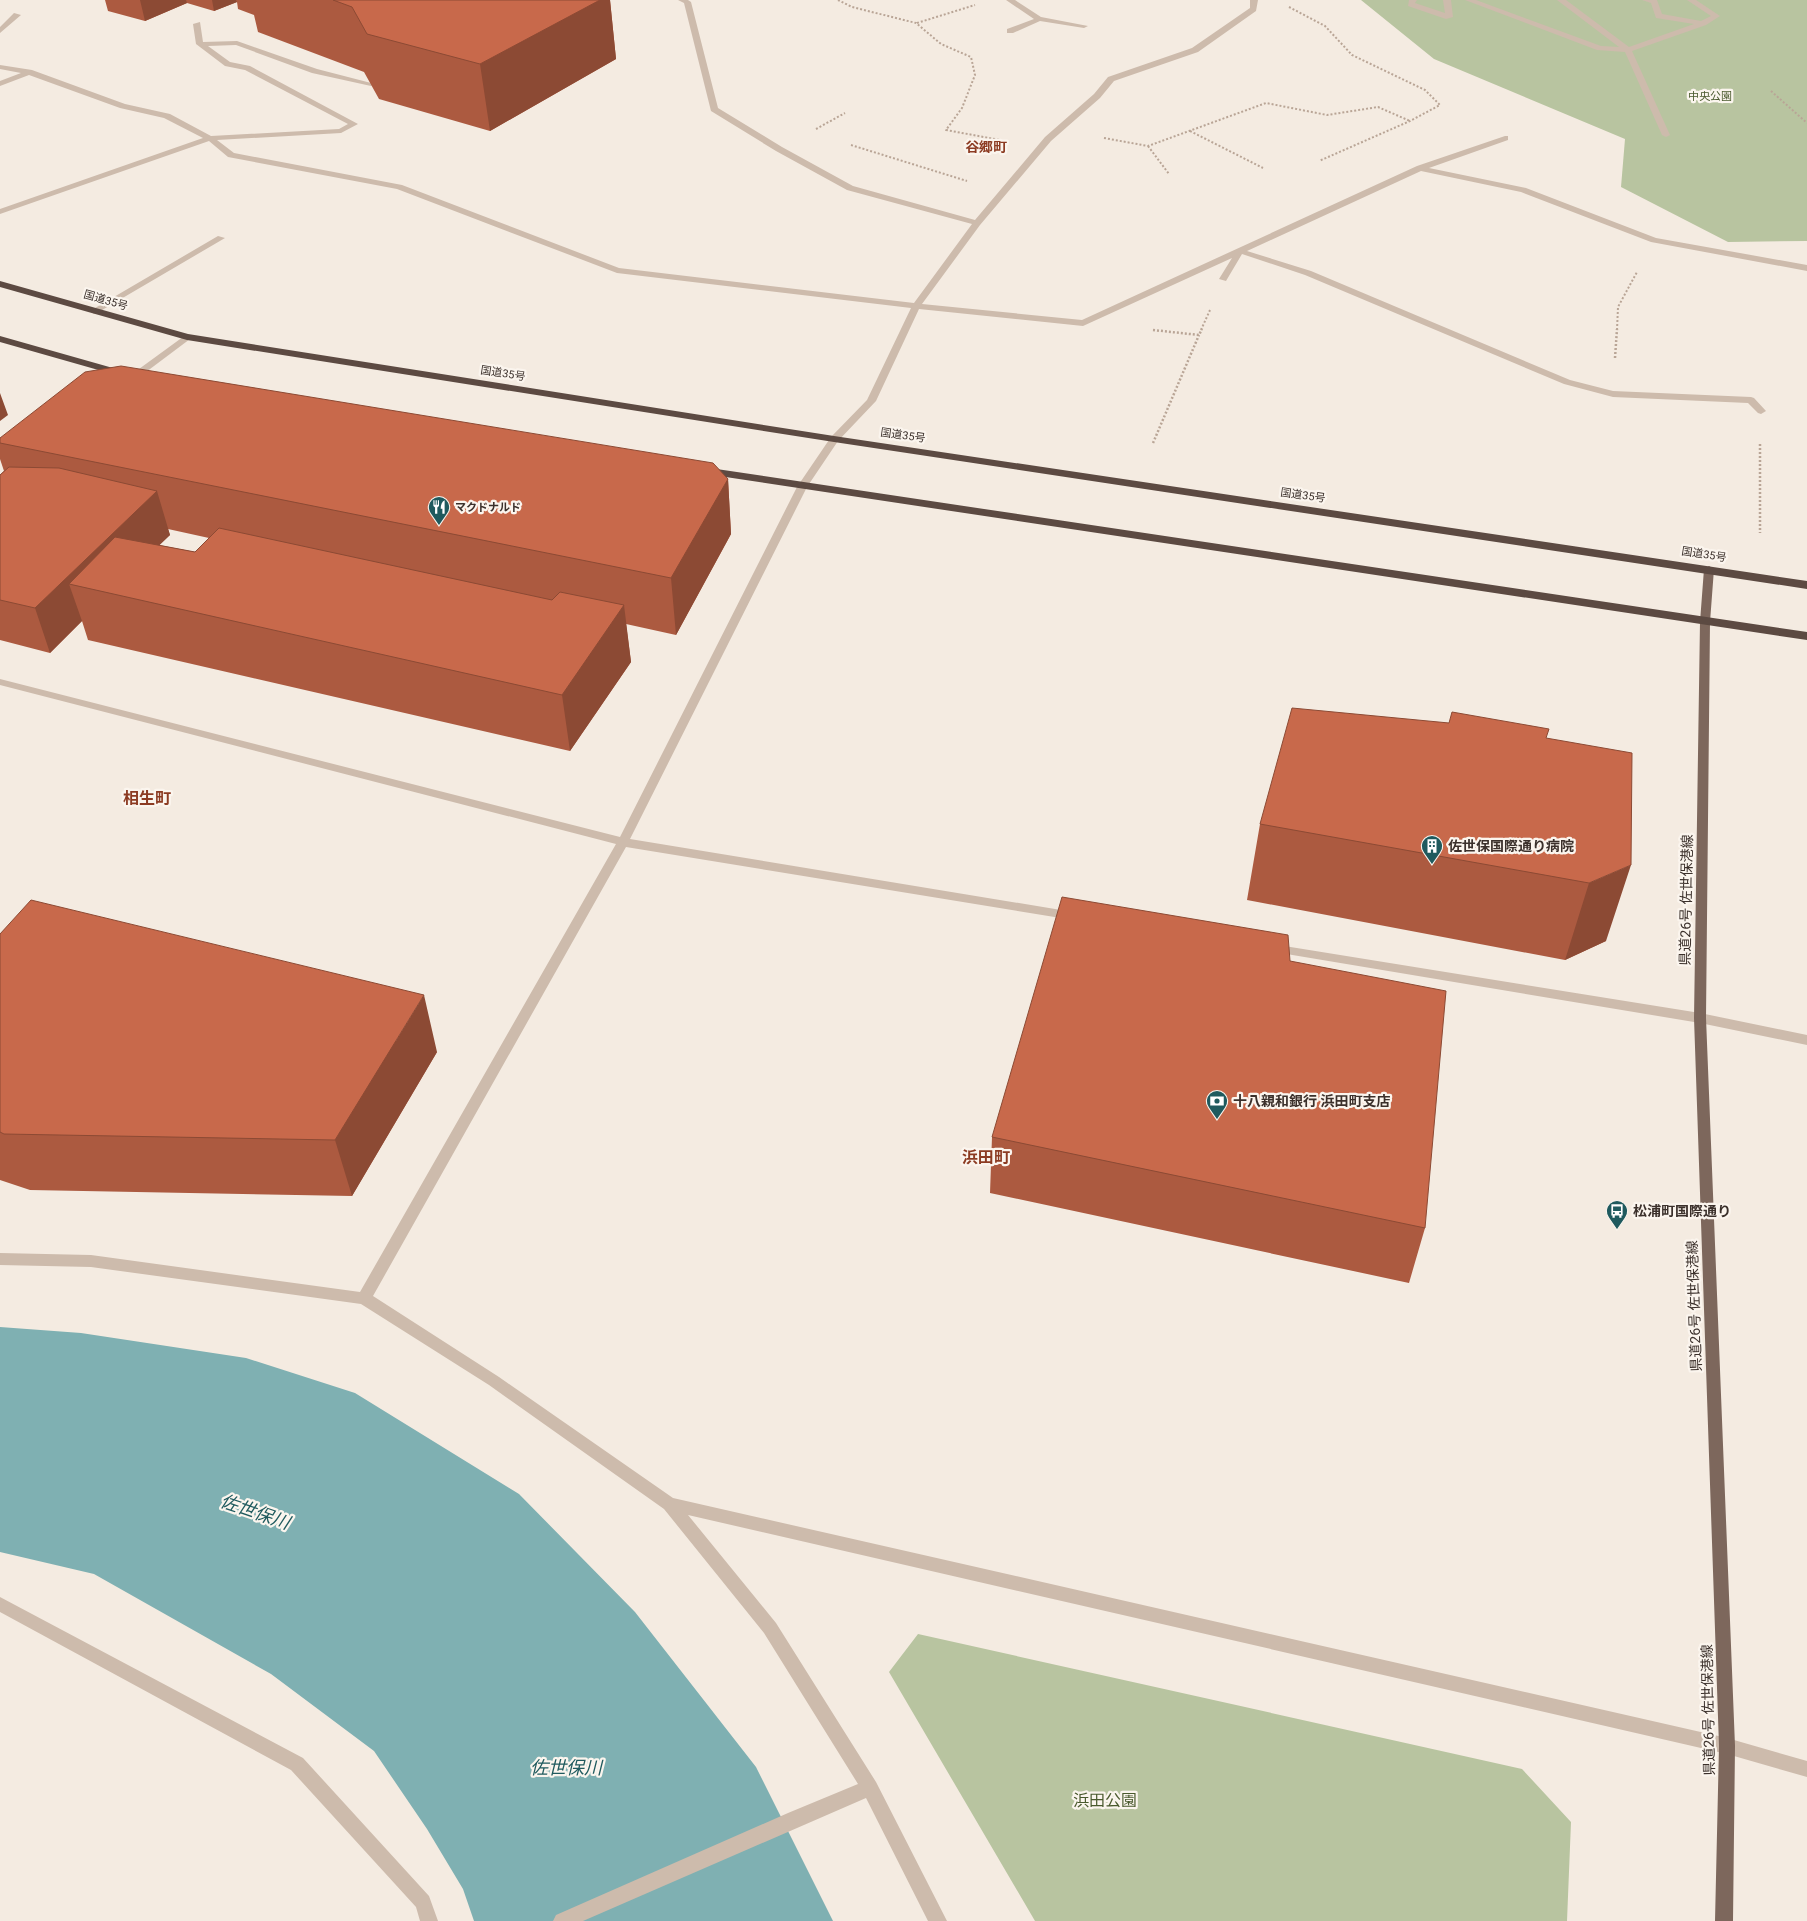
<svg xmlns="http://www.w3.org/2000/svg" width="1807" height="1921" font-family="Roboto,'Noto Sans JP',sans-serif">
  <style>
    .green { fill: #b8c4a0 }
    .water { fill: #7fb0b2 }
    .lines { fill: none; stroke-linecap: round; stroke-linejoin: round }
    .path-far1 { stroke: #b9a596; stroke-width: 2; stroke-dasharray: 2 2; stroke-linecap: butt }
    .path { stroke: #b9a596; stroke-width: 2.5; stroke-dasharray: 2 2; stroke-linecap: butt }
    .minor { fill: #cdbbac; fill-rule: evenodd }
    .major { fill: #7d675c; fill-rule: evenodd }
    .highway { fill: #5c4a42; fill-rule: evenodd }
    .wall { fill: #ac5a40; fill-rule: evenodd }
    .shaded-wall { fill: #8c4a34 }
    .building { fill: #c8694b; stroke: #8c4a34 }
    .labels { text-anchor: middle; stroke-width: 4.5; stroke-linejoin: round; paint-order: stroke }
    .far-park-label { font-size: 11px; fill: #4a5a2e; stroke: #fbf5ee }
    .far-street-label { font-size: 11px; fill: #3b302b; stroke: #fbf5ee }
    .far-poi-label { font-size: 11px; font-weight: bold; fill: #3b302b; stroke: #fbf5ee; text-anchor: start }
    .far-quarter-label { font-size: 14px; font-weight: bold; fill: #8c3b22; stroke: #fbf5ee }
    .poi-label { font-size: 14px; font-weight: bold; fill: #3b302b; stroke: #fbf5ee; text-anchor: start }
    .street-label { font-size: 14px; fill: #3b302b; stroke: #fbf5ee }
    .quarter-label { font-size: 16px; font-weight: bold; fill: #8c3b22; stroke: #fbf5ee }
    .near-park-label { font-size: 16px; fill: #4a5a2e; stroke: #fbf5ee }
    .near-water-label { font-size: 18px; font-style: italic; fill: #1f5a5e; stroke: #fbf5ee }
  </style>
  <rect width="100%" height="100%" fill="#f4ebe1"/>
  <!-- green -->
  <path class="green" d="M 1361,0 L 1807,0 L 1807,241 L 1728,242 L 1621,187 L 1625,139 L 1434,59 Z
    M 918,1634 L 1522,1769 L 1571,1822 L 1567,1921 L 1035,1921 L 889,1672 Z"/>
  <!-- water -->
  <path class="water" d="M 0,1327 L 81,1333 L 246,1358 L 355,1393 L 519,1494 L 635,1612 L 756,1767 L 833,1921 L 474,1921 L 463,1889 L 427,1829 L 374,1751 L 271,1674 L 94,1574 L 0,1552 Z"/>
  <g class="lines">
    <!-- path-far1 -->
    <path class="path-far1" d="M 838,0 L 852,7 L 916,23 L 941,44 L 971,57 L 975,75 L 962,108 L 946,130 L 1000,140
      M 1289,7 L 1325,26 L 1352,55 L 1425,90 L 1440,105 L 1410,121 L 1319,161
      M 917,23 L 975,5
      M 1771,91 L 1807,123
      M 816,129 L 845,113
      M 1190,131 L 1263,168
      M 1104,138 L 1148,146 L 1266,103 L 1327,115 L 1378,107 L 1410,121
      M 851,145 L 967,181
      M 1148,146 L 1169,174
      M 1201,330 L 1210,310
      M 1617,330 L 1618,307 L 1637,272"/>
    <!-- path -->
    <path class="path" d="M 1153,330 L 1199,335 L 1202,329
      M 1615,358 L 1617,329
      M 1153,443 L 1199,335
      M 1760,444 L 1760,533"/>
    <!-- minor -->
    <path class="minor" d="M 678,0 L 688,0 L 691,2 L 718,108 L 782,147 L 853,186 L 975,220 L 1045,137 L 1094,94 L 1108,77 L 1192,48 L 1250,8 L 1250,0 L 1258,0 L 1256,11 L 1198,52 L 1114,81 L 1100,98 L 1051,141 L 980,225 L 922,304 L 1082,320 L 1417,166 L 1505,136 L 1508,136 L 1508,140 L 1429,168 L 1526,188 L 1656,238 L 1807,265 L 1807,271 L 1651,242 L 1521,192 L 1421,171 L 1247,251 L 1311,271 L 1570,380 L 1613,391 L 1751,397 L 1754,398 L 1766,411 L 1761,414 L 1758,413 L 1748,403 L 1613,397 L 1564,384 L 1305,275 L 1242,254 L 1226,281 L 1219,279 L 1232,258 L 1083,326 L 919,309 L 876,401 L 838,441 L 807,487 L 630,839 L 1073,912 L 1079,916 L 1073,920 L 626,847 L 373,1296 L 499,1377 L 673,1498 L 1727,1738 L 1807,1761 L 1807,1777 L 1727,1754 L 688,1515 L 776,1623 L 876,1782 L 947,1921 L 928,1921 L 866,1798 L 583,1921 L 553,1921 L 556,1915 L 788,1813 L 858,1784 L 764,1633 L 664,1509 L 489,1385 L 361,1304 L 91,1267 L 0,1265 L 0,1253 L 91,1255 L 360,1292 L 616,844 L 0,685 L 0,679 L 620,837 L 797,487 L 831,437 L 867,400 L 911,308 L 617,273 L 397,189 L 228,157 L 209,141 L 0,214 L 0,209 L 203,138 L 164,118 L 120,108 L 29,75 L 0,86 L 0,81 L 21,73 L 0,69 L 0,65 L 32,70 L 125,104 L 170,114 L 211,136 L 339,129 L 348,124 L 245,70 L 225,66 L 196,44 L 193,24 L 200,22 L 203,42 L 237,41 L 317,69 L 375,84 L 371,86 L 312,73 L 236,45 L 208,46 L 230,62 L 250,66 L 358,124 L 341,133 L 217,140 L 234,153 L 402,185 L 619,268 L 914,303 L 972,224 L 847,190 L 776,151 L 711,111 L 684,3 Z
      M 1006,0 L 1015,0 L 1041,17 L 1088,26 L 1084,28 L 1040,21 L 1013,33 L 1007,33 L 1007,29 L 1034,19 Z
      M 1409,0 L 1417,0 L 1415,3 L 1445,13 L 1443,0 L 1451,0 L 1453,17 L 1446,19 L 1408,6 Z
      M 1465,0 L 1476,0 L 1601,46 L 1619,47 L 1557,0 L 1566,0 L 1629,47 L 1694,24 L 1656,18 L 1651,3 L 1642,0 L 1657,0 L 1662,14 L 1701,21 L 1711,16 L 1687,0 L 1696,0 L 1720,16 L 1706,25 L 1632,51 L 1670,135 L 1666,137 L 1662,135 L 1625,52 L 1597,50 Z
      M 14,13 L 21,15 L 0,33 L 0,27 Z
      M 218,236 L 225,238 L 97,313 L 94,314 L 90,311 Z
      M 187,334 L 190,335 L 190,339 L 134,381 L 128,381 L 128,377 Z
      M 1272,944 L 1700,1013 L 1807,1035 L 1807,1045 L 1700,1023 L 1268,951 L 1266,948 L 1268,945 Z
      M 0,1597 L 303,1758 L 429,1896 L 438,1921 L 420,1921 L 416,1907 L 291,1770 L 0,1612 Z"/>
    <!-- major -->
    <path class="major" d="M 1709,566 L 1714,569 L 1710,622 L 1706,1018 L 1735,1746 L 1733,1921 L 1715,1921 L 1719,1746 L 1694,1018 L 1700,622 L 1704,569 Z"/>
    <!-- highway -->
    <path class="highway" d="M 0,281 L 188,334 L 834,436 L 1807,581 L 1807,589 L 834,442 L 187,340 L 0,287 Z
      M 0,336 L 127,372 L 129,374 L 123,377 L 0,342 Z
      M 703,467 L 1807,632 L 1807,640 L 699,473 L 697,471 Z"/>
  </g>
  <!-- wall -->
  <path class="wall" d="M 105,0 L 610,0 L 616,59 L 490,131 L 379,99 L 364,72 L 258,32 L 254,15 L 238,9 L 237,2 L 214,11 L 187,3 L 145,21 L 108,11 Z
    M 0,438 L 728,479 L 731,534 L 676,635 L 626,624 L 631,662 L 570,751 L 88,640 L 82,621 L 50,653 L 0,640 L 0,475 L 4,471 L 0,459 ZM 168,529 L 209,538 L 195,552 L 159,545 L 170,535 Z
    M 1546,738 L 1606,941 L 1565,960 L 1247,900 L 1260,824 Z
    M 0,934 L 437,1052 L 352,1196 L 30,1190 L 0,1180 Z
    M 1290,961 L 1425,1228 L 1409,1283 L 990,1193 L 992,1137 Z"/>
  <!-- shaded-wall -->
  <path class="shaded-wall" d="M 140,0 L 186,0 L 187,3 L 145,21 Z
    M 212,0 L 236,0 L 237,2 L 214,11 Z
    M 600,0 L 610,0 L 616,59 L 490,131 L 480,64 Z
    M 0,393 L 8,415 L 0,421 Z
    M 728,479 L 731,534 L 676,635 L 671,578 Z
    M 157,491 L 170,535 L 110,593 L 69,584 L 82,621 L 50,653 L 35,608 Z
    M 624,605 L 631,662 L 570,751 L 562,695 Z
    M 1631,865 L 1606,941 L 1565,960 L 1589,883 Z
    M 424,995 L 437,1052 L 352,1196 L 335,1140 Z"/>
  <!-- building -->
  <path class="building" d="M 333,0 L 600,0 L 480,64 L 367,34 L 352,7 Z
    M 121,366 L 713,463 L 728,479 L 671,578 L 0,443 L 0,438 L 85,372 Z
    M 9,467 L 59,468 L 157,491 L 35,608 L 0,600 L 0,475 Z
    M 219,528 L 552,600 L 560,592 L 624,605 L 562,695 L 69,584 L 115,537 L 195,552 Z
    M 1292,708 L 1449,723 L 1452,712 L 1549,729 L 1546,738 L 1632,753 L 1631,865 L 1589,883 L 1260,824 Z
    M 1062,897 L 1288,935 L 1290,961 L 1446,991 L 1425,1228 L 992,1137 Z
    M 31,900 L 424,995 L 335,1140 L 4,1134 L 0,1132 L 0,934 Z"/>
  <!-- icons -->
  <defs>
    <g id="restaurant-pin" transform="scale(1.125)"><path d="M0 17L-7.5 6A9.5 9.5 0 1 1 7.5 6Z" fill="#1f5a5e" stroke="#fbf5ee"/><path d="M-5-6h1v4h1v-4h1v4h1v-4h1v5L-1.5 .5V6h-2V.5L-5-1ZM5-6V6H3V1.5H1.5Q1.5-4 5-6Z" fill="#fff"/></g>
    <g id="building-pin" transform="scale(1.125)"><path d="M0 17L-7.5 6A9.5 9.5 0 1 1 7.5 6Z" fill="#1f5a5e" stroke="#fbf5ee"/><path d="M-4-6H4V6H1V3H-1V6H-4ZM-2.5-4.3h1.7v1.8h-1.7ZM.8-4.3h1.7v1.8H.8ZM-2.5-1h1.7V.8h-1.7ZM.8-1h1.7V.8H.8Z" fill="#fff"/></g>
    <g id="bank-pin" transform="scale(1.125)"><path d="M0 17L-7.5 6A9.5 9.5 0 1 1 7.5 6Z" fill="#1f5a5e" stroke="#fbf5ee"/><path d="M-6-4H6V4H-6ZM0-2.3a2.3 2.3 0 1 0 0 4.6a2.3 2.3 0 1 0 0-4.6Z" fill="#fff"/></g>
    <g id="bus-pin" transform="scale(1.125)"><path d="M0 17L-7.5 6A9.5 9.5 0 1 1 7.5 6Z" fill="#1f5a5e" stroke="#fbf5ee"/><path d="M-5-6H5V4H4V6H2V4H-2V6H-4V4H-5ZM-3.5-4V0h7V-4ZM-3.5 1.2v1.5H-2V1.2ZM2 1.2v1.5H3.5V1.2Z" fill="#fff"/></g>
  </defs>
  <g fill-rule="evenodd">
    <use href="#restaurant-pin" x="439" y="507"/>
    <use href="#building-pin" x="1432" y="846"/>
    <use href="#bank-pin" x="1217" y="1101"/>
    <use href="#bus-pin" x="1617" y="1211"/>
  </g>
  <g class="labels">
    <!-- far-park labels -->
    <g class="far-park-label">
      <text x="1710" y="100">中央公園</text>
    </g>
    <!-- far-street labels -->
    <g class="far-street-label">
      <text transform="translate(106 300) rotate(16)" y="4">国道35号</text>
      <text transform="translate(503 373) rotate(9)" y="4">国道35号</text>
      <text transform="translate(903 435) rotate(8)" y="4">国道35号</text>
      <text transform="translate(1303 495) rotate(8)" y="4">国道35号</text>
      <text transform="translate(1704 554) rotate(9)" y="4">国道35号</text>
    </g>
    <!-- far-poi labels -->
    <g class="far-poi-label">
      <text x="455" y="511">マクドナルド</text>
    </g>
    <!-- far-quarter labels -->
    <g class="far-quarter-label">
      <text x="986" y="152">谷郷町</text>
    </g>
    <!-- poi labels -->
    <g class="poi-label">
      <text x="1448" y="851">佐世保国際通り病院</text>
      <text x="1233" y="1106">十八親和銀行 浜田町支店</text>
      <text x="1633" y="1216">松浦町国際通り</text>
    </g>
    <!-- street labels -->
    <g class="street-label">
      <text transform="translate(1686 900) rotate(-89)" y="5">県道26号 佐世保港線</text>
      <text transform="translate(1694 1306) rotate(-92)" y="5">県道26号 佐世保港線</text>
      <text transform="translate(1708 1710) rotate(-91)" y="5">県道26号 佐世保港線</text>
    </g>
    <!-- quarter labels -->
    <g class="quarter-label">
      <text x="147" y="804">相生町</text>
      <text x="986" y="1163">浜田町</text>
    </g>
    <!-- near-park labels -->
    <g class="near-park-label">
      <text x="1105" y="1806">浜田公園</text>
    </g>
    <!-- near-water labels -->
    <g class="near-water-label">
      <text transform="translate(255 1512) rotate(19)" y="6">佐世保川</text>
      <text x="566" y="1774">佐世保川</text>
    </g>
  </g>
</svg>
